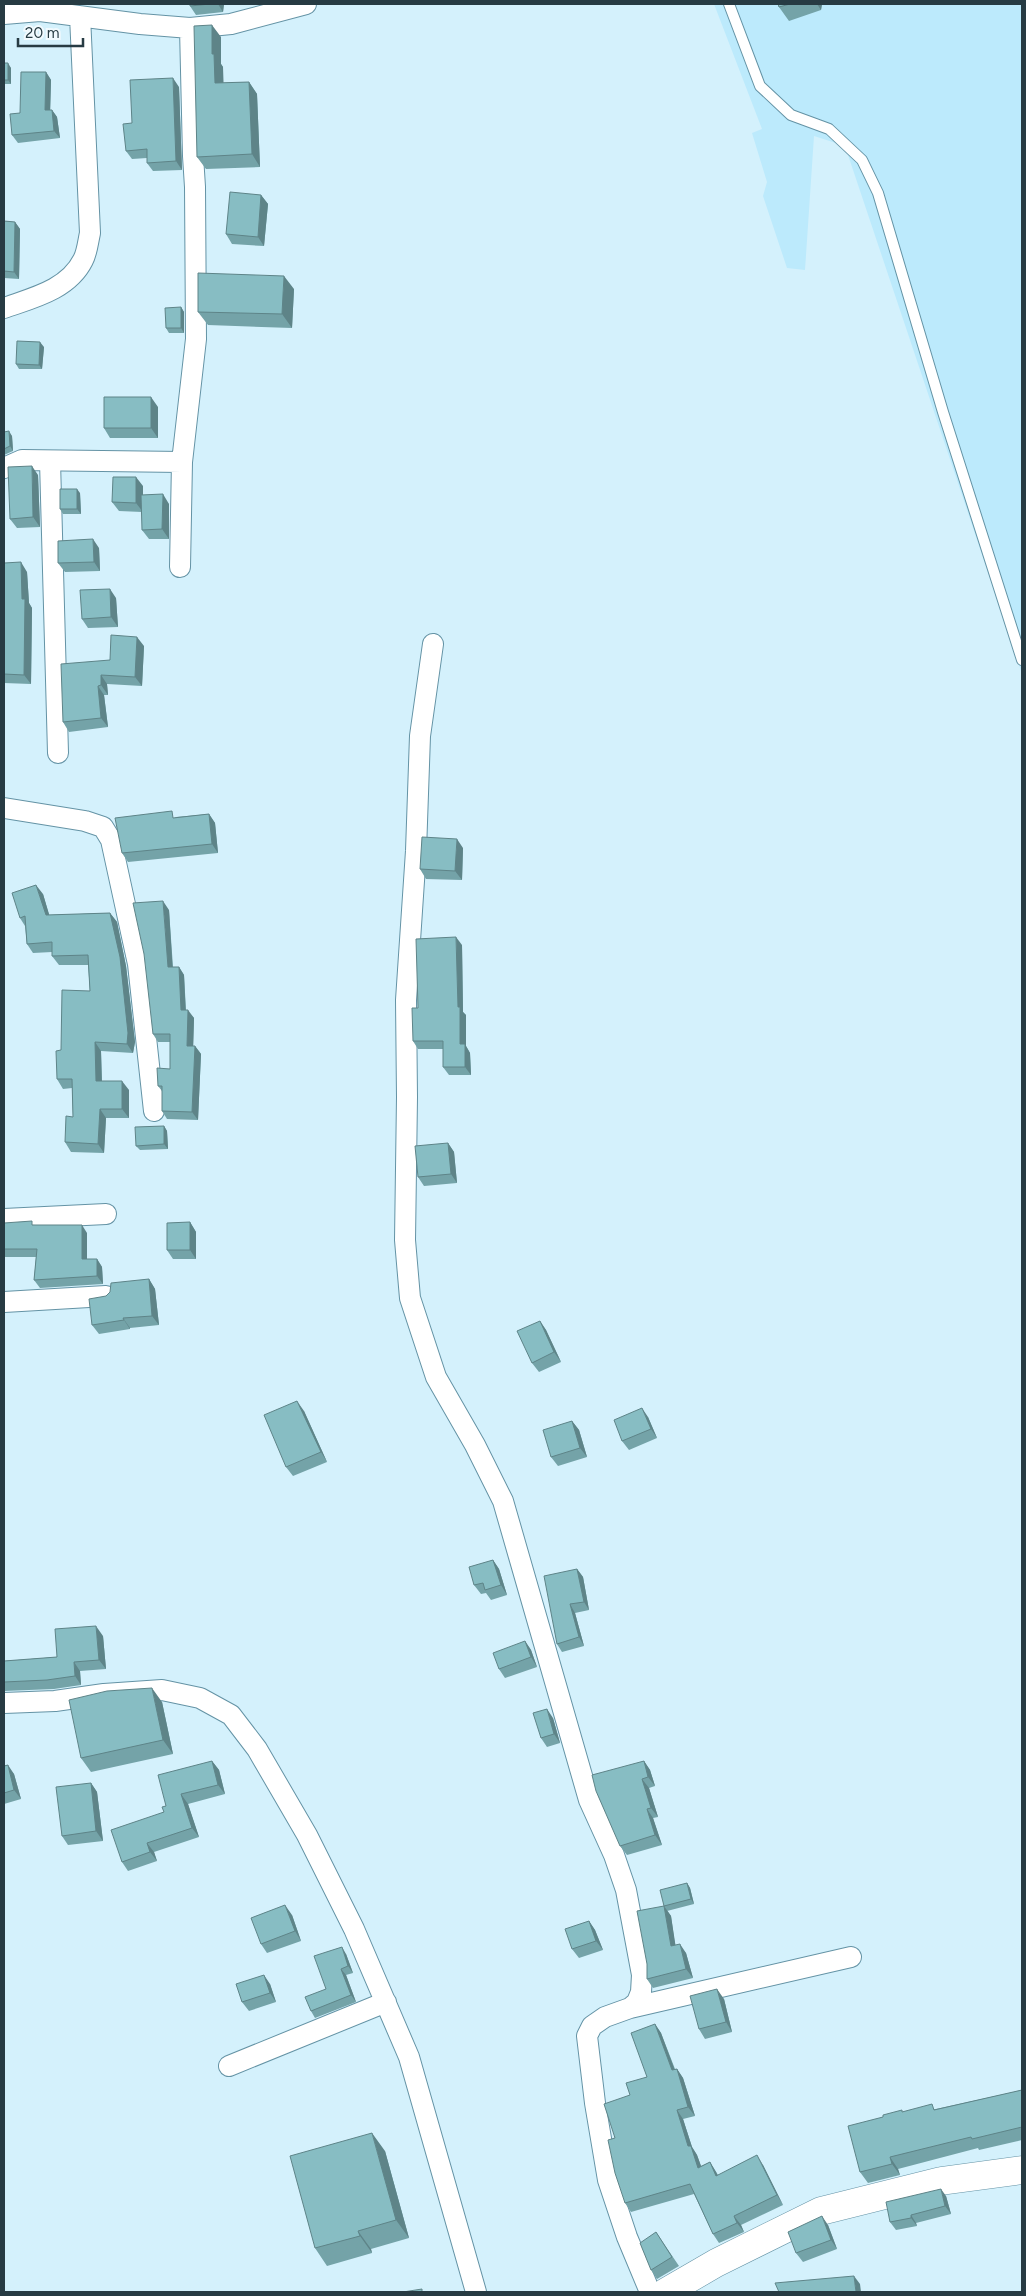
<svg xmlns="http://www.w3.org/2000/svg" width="1026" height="2296" font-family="Figtree,sans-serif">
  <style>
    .built { fill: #bceafc }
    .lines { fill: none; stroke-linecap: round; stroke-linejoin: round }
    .lane-casing { stroke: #6493a5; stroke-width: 12 }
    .street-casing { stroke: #6493a5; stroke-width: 22 }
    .secondary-casing { stroke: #6493a5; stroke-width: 29 }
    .lane { stroke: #fff; stroke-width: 10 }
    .street { stroke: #fff; stroke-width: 20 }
    .secondary { stroke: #fff; stroke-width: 28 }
    .wall { fill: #74a3a8 }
    .shaded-wall { fill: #5e8488 }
    .building { fill: #87bdc3; stroke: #5e8488 }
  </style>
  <rect width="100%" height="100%" fill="#d4f1fc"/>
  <!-- built -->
  <path class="built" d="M 714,4 L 1022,4 L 1022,674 L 845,146 L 814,136 L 805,270 L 787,268 L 763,196 L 767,182 L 752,133 L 762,129 Z"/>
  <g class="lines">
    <!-- lane casing -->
    <g class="lane-casing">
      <path id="lane" d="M 729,4 L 760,86 L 791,115 L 829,129 L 862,160 L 878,193 L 943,412 L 1022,660"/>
    </g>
    <!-- street casing -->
    <g class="street-casing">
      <path id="street" d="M 4,14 L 40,11 L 140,24 L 190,28 L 231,24 L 306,4
        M 4,308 C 32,298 68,290 83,260 C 87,253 88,242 90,233 L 80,16
        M 50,461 L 58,753
        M 4,468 L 22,460 L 182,462
        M 180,567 L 182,462 L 196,339 L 195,187 L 193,156 L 190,28
        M 433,644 L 420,736 L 416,851 L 406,1000 L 407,1097 L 405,1240 L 410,1298 L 436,1377 L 475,1445 L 503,1501 L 589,1800 L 614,1855 L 626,1890 L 642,1975 L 641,1992 L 637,2002 L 630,2008 L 605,2017 L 592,2026 L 587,2036 L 595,2103 L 608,2180 L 627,2237 L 650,2292
        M 4,808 L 85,821 L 103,827 L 111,840 L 138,964 L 154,1111
        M 4,1219 L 106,1214
        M 4,1302 L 106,1296
        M 4,1703 L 55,1701 L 104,1694 L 162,1690 L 200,1698 L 231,1715 L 257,1749 L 307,1835 L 354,1929 L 409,2057 L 476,2292
        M 630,2008 L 851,1957
        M 229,2066 L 386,2002"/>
    </g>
    <!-- secondary casing -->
    <g class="secondary-casing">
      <path id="secondary" d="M 666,2292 L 716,2263 L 821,2211 L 941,2181 L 1022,2170"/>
    </g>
    <!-- lane -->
    <use href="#lane" class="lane"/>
    <!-- street -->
    <use href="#street" class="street"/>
    <!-- secondary -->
    <use href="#secondary" class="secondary"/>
  </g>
  <!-- wall -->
  <path class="wall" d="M 190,4 L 224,4 L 223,12 L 196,15 L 190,6 Z
    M 778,4 L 822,4 L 821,10 L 789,21 L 779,7 Z
    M 221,37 L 221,64 L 223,67 L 223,83 L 249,82 L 257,94 L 260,167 L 206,169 L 197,157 Z
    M 4,63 L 11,68 L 11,84 L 4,84 Z
    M 46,72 L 51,80 L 50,110 L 52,110 L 57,117 L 60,138 L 18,143 L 12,135 L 20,113 Z
    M 179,87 L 182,170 L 153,171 L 147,163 L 147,158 L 132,159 L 126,151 L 132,123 Z
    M 261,195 L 268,204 L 264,246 L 232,244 L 226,234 Z
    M 4,221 L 15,222 L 20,229 L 19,279 L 4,278 Z
    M 294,289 L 292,328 L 208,325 L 198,312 Z
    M 181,307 L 184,312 L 184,333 L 169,333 L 166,328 Z
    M 44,347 L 42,369 L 19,369 L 16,364 Z
    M 158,407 L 158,438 L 110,438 L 104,428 Z
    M 4,432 L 12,436 L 13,451 L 4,455 Z
    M 38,475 L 40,527 L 17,528 L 10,519 Z
    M 143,486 L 143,495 L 169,504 L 169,539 L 149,539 L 142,530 L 142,512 L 119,511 L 112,502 Z
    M 80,493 L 81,514 L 63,514 L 60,509 Z
    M 99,548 L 100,571 L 65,572 L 58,563 Z
    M 4,563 L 27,572 L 29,603 L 32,608 L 31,684 L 4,683 Z
    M 116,598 L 118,627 L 88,628 L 82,619 Z
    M 144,646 L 142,686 L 107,684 L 108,695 L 104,695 L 108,727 L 69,732 L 63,722 L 110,660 Z
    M 209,814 L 215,823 L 218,853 L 128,862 L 122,853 L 176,817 Z
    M 463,848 L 462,880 L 426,879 L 420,869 Z
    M 43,894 L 49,915 L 110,913 L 117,922 L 126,966 L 135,1042 L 133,1053 L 101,1051 L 102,1081 L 129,1090 L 129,1118 L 106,1118 L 104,1153 L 71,1152 L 65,1142 L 73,1117 L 72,1088 L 63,1089 L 57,1079 L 61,1050 L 90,991 L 88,965 L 59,965 L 52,956 L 52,952 L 33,953 L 27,944 L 25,926 L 20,918 Z
    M 169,910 L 173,967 L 179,967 L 184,975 L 186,1010 L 194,1018 L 193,1046 L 195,1046 L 201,1054 L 198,1120 L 167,1119 L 162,1111 L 162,1091 L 158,1086 L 170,1069 L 170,1042 L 158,1042 L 153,1034 Z
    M 462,945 L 463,1012 L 466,1015 L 466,1046 L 470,1053 L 471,1075 L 449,1075 L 443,1067 L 443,1049 L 418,1049 L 413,1041 L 418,1008 Z
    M 164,1126 L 167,1131 L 168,1149 L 140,1150 L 136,1146 Z
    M 448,1143 L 454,1152 L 457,1183 L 424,1186 L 418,1177 Z
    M 190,1222 L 196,1232 L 196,1259 L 173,1259 L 167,1250 Z
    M 4,1223 L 35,1225 L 87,1233 L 87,1259 L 97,1259 L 102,1267 L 103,1284 L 40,1288 L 34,1280 L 36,1257 L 4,1257 Z
    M 149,1279 L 155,1289 L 159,1325 L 130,1328 L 130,1329 L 99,1334 L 92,1325 L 106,1296 Z
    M 540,1321 L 546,1330 L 561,1362 L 539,1372 L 532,1363 Z
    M 304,1411 L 327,1462 L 293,1476 L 286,1467 Z
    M 648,1417 L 657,1438 L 629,1450 L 622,1441 Z
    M 572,1421 L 579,1430 L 587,1457 L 558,1466 L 551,1457 Z
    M 493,1560 L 499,1569 L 507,1595 L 491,1600 L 486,1593 L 481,1594 L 474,1585 Z
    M 577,1569 L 583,1577 L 589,1610 L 575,1613 L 584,1646 L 562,1652 L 557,1644 Z
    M 103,1636 L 106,1669 L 80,1671 L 81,1685 L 54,1689 L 4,1691 L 4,1661 L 57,1657 Z
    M 525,1641 L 531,1650 L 537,1667 L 505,1678 L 499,1669 Z
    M 162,1702 L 173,1754 L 91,1772 L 81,1758 Z
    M 553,1718 L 560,1743 L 547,1747 L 541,1738 Z
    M 212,1761 L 219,1770 L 225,1794 L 188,1804 L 199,1837 L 154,1852 L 157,1861 L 128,1871 L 122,1862 L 164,1812 L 166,1806 Z
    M 644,1761 L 650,1770 L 655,1786 L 649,1788 L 658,1817 L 653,1818 L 662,1845 L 627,1855 L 620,1846 Z
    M 4,1766 L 14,1774 L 21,1799 L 4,1804 Z
    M 91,1783 L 97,1792 L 103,1841 L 68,1845 L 62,1836 Z
    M 687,1883 L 690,1888 L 694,1904 L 667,1911 L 664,1906 Z
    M 664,1906 L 671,1916 L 675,1945 L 686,1953 L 693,1978 L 653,1988 L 647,1979 Z
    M 292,1915 L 301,1941 L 267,1953 L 261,1944 Z
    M 589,1921 L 595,1930 L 603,1950 L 579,1958 L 572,1949 Z
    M 346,1954 L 353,1973 L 346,1975 L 356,2002 L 315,2018 L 311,2011 L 326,1989 Z
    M 270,1984 L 276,2002 L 249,2011 L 242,2002 Z
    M 724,1999 L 732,2032 L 705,2039 L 699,2029 Z
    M 655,2024 L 661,2033 L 675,2069 L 677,2069 L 683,2078 L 695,2116 L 683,2119 L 692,2147 L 697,2155 L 701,2166 L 710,2162 L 718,2175 L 763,2165 L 783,2205 L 741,2225 L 744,2232 L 719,2243 L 713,2234 L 694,2194 L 631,2212 L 625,2203 L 615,2138 L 630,2095 L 647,2077 Z
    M 1022,2090 L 1022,2140 L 979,2150 L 978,2148 L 898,2169 L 900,2175 L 868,2183 L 860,2172 L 883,2117 L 903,2112 L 936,2109 Z
    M 385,2151 L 409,2238 L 371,2249 L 372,2253 L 327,2266 L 315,2248 Z
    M 946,2196 L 951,2214 L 916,2223 L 917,2226 L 896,2230 L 890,2222 Z
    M 828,2225 L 837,2249 L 803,2262 L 796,2253 Z
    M 656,2232 L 679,2266 L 657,2279 L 651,2270 Z"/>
  <!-- shaded-wall -->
  <path class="shaded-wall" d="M 218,4 L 224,4 L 223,12 Z
    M 817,4 L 822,4 L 821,10 Z
    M 212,25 L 221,37 L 221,64 L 223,67 L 224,96 L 215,83 L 212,54 Z
    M 8,63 L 11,68 L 11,84 L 8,80 Z
    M 46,72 L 51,80 L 50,118 L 45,110 Z
    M 173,78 L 179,87 L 182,170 L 176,161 Z
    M 249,82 L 257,94 L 260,167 L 252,154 Z
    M 52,110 L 57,117 L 60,138 L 54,131 Z
    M 261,195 L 268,204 L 264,246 L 258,237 Z
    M 15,222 L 20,229 L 19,279 L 14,272 Z
    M 284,276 L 294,289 L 292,328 L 282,314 Z
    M 181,307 L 184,312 L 184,333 L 181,328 Z
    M 40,342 L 44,347 L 42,369 L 39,365 Z
    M 151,397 L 158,407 L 158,438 L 151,428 Z
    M 9,431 L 12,436 L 13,451 L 10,446 Z
    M 32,466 L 38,475 L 40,527 L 33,517 Z
    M 136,477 L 143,486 L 143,512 L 136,503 Z
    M 77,489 L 80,493 L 81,514 L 77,509 Z
    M 163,494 L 169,504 L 169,539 L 162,529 Z
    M 93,539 L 99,548 L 100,571 L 94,562 Z
    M 21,562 L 27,572 L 29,603 L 32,608 L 31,684 L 24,675 Z
    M 110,589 L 116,598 L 118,627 L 111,617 Z
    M 137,637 L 144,646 L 142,686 L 135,677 Z
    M 101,675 L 107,684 L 108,695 L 101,685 Z
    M 98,686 L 104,695 L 108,727 L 101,718 Z
    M 209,814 L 215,823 L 218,853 L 212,844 Z
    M 457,839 L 463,848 L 462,880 L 455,871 Z
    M 36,885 L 43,894 L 52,924 L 46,915 Z
    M 163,901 L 169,910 L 173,975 L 168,967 Z
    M 110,913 L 117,922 L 126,966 L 135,1042 L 133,1053 L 127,1044 Z
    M 456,937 L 462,945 L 463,1012 L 466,1015 L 466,1046 L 470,1053 L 471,1075 L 465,1067 L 460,1044 L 458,1007 Z
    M 179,967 L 184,975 L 186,1018 L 181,1010 Z
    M 188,1010 L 194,1018 L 193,1054 L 187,1046 Z
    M 95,1042 L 101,1051 L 102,1090 L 96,1081 Z
    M 195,1046 L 201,1054 L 198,1120 L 192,1112 Z
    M 122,1081 L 129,1090 L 129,1118 L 122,1109 Z
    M 100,1109 L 106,1118 L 104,1153 L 98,1144 Z
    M 164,1126 L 167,1131 L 168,1149 L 164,1144 Z
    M 448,1143 L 454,1152 L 457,1183 L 451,1174 Z
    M 190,1222 L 196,1232 L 196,1259 L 190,1250 Z
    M 82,1225 L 87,1233 L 87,1267 L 82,1259 Z
    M 97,1259 L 102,1267 L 103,1284 L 97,1276 Z
    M 149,1279 L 155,1289 L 159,1325 L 152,1316 Z
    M 123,1318 L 130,1328 L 130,1329 L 124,1320 Z
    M 540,1321 L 546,1330 L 561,1362 L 554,1352 Z
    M 297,1401 L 304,1411 L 327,1462 L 321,1452 Z
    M 642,1408 L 648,1417 L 657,1438 L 651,1429 Z
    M 572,1421 L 579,1430 L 587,1457 L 580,1448 Z
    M 493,1560 L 499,1569 L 507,1595 L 501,1585 Z
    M 577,1569 L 583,1577 L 589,1610 L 584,1602 Z
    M 570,1604 L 575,1613 L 584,1646 L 579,1637 Z
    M 96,1626 L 103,1636 L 106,1669 L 99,1660 Z
    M 525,1641 L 531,1650 L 537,1667 L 531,1657 Z
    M 74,1662 L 80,1671 L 81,1685 L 75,1676 Z
    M 152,1688 L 162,1702 L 173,1754 L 163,1740 Z
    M 547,1709 L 553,1718 L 560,1743 L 554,1734 Z
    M 212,1761 L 219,1770 L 225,1794 L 218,1785 Z
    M 644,1761 L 650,1770 L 655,1786 L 648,1777 Z
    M 8,1765 L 14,1774 L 21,1799 L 14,1790 Z
    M 642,1779 L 649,1788 L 658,1817 L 651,1808 Z
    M 91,1783 L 97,1792 L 103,1841 L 96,1831 Z
    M 181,1794 L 188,1804 L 199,1837 L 192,1828 Z
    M 647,1809 L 653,1818 L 662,1845 L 655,1835 Z
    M 147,1843 L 154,1852 L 157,1861 L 150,1852 Z
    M 687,1883 L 690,1888 L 694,1904 L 691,1899 Z
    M 285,1905 L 292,1915 L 301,1941 L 295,1931 Z
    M 664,1906 L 671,1916 L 677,1955 L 671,1946 Z
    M 589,1921 L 595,1930 L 603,1950 L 596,1941 Z
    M 680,1944 L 686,1953 L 693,1978 L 686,1969 Z
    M 342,1947 L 346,1954 L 353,1973 L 348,1966 Z
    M 341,1969 L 346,1975 L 356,2002 L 351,1995 Z
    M 264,1975 L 270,1984 L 276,2002 L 270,1993 Z
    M 717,1989 L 724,1999 L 732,2032 L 726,2022 Z
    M 655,2024 L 661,2033 L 678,2079 L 672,2070 Z
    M 677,2069 L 683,2078 L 695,2116 L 688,2107 Z
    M 677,2110 L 683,2119 L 692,2147 L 697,2155 L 705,2177 L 698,2168 L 688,2146 Z
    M 372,2133 L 385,2151 L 409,2238 L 396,2220 Z
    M 757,2155 L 763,2165 L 783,2205 L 777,2195 Z
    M 890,2157 L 898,2169 L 900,2175 L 892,2164 Z
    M 710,2162 L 716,2172 L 722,2185 L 716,2176 Z
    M 941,2189 L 946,2196 L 951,2214 L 945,2206 Z
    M 911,2215 L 916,2223 L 917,2226 L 911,2218 Z
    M 734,2216 L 741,2225 L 744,2232 L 737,2223 Z
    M 822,2216 L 828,2225 L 837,2249 L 831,2240 Z
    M 358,2231 L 371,2249 L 372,2253 L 360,2236 Z
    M 854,2276 L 860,2284 L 861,2292 L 856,2292 Z"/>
  <!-- building -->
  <path class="building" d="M 190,4 L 210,4 L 190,6 Z
    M 778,4 L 790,4 L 779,7 Z
    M 212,25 L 212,54 L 214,54 L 215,83 L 249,82 L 252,154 L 197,157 L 194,26 Z
    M 4,63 L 8,63 L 8,80 L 4,80 Z
    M 21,72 L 46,72 L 45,110 L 52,110 L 54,131 L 12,135 L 10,114 L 20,113 Z
    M 173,78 L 176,161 L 147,163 L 147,149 L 126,151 L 123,124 L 132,123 L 130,80 Z
    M 230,192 L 261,195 L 258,237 L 226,234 Z
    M 4,221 L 15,222 L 14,272 L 4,271 Z
    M 198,273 L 284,276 L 282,314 L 198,312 Z
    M 181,307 L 181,328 L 166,328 L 165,308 Z
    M 17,341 L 40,342 L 39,365 L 16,364 Z
    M 104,397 L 151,397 L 151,428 L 104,428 Z
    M 9,431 L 10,446 L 4,449 L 4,432 Z
    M 32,466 L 33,517 L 10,519 L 8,467 Z
    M 113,477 L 136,477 L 136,503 L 112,502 Z
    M 60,489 L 77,489 L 77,509 L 60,509 Z
    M 163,494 L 162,529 L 142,530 L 141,495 Z
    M 93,539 L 94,562 L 58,563 L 58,541 Z
    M 21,562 L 22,599 L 25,599 L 24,675 L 4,674 L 4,563 Z
    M 110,589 L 111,617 L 82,619 L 80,590 Z
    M 111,635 L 137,637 L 135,677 L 101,675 L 101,685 L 98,686 L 101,718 L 63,722 L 61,664 L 110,660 Z
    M 172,811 L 173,818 L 209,814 L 212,844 L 122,853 L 115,818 Z
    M 422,837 L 457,839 L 455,871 L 420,869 Z
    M 36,885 L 46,915 L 110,913 L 120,957 L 128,1033 L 127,1044 L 95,1042 L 96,1081 L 122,1081 L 122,1109 L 100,1109 L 98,1144 L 65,1142 L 66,1116 L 73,1117 L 72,1079 L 57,1079 L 56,1051 L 61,1050 L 62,990 L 90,991 L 88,955 L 52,956 L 52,942 L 27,944 L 25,916 L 20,918 L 12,893 Z
    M 163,901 L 168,967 L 179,967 L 181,1010 L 188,1010 L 187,1046 L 195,1046 L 192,1112 L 162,1111 L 162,1086 L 158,1086 L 157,1068 L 170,1069 L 170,1034 L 153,1034 L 144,954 L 133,903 Z
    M 456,937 L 458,1007 L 460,1007 L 460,1044 L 465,1044 L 465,1067 L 443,1067 L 443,1041 L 413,1041 L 412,1008 L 418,1008 L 416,939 Z
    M 164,1126 L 164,1144 L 136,1146 L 135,1127 Z
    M 448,1143 L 451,1174 L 418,1177 L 415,1146 Z
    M 32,1221 L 32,1225 L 82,1225 L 82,1259 L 97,1259 L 97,1276 L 34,1280 L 37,1249 L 4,1249 L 4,1223 Z
    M 190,1222 L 190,1250 L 167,1250 L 167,1223 Z
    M 149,1279 L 152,1316 L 123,1318 L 124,1320 L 92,1325 L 89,1299 L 106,1296 L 110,1292 L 111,1283 Z
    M 540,1321 L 554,1352 L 532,1363 L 517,1331 Z
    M 297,1401 L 321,1452 L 286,1467 L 264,1415 Z
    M 642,1408 L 651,1429 L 622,1441 L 614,1420 Z
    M 572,1421 L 580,1448 L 551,1457 L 543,1430 Z
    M 493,1560 L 501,1585 L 485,1590 L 483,1583 L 474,1585 L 469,1567 Z
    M 577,1569 L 584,1602 L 570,1604 L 579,1637 L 557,1644 L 544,1576 Z
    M 96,1626 L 99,1660 L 74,1662 L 75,1676 L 47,1680 L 4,1682 L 4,1661 L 57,1657 L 55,1629 Z
    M 525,1641 L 531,1657 L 499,1669 L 493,1653 Z
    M 152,1688 L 163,1740 L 81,1758 L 69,1700 L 107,1691 Z
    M 547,1709 L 554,1734 L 541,1738 L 533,1713 Z
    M 212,1761 L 218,1785 L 181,1794 L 192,1828 L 147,1843 L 150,1852 L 122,1862 L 111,1830 L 164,1812 L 162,1807 L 166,1806 L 158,1775 Z
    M 644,1761 L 648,1777 L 642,1779 L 651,1808 L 647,1809 L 655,1835 L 620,1846 L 596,1791 L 592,1775 Z
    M 8,1765 L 14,1790 L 4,1793 L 4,1766 Z
    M 91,1783 L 96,1831 L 62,1836 L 56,1787 Z
    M 687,1883 L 691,1899 L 664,1906 L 660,1890 Z
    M 285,1905 L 295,1931 L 261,1944 L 251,1918 Z
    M 664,1906 L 671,1946 L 680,1944 L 686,1969 L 647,1979 L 647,1964 L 637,1911 Z
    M 589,1921 L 596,1941 L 572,1949 L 565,1929 Z
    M 342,1947 L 348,1966 L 341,1969 L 351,1995 L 311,2011 L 305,1997 L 326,1989 L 314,1956 Z
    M 264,1975 L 270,1993 L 242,2002 L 236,1984 Z
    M 717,1989 L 726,2022 L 699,2029 L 690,1996 Z
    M 655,2024 L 672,2070 L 677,2069 L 688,2107 L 677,2110 L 688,2146 L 691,2146 L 698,2168 L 710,2162 L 716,2176 L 757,2155 L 777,2195 L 734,2216 L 737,2223 L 713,2234 L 690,2184 L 625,2203 L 615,2173 L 608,2140 L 615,2138 L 604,2104 L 630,2095 L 626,2083 L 647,2077 L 631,2033 Z
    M 1022,2090 L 1022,2127 L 972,2139 L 971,2137 L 890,2157 L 892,2164 L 860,2172 L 848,2126 L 883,2117 L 883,2115 L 902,2110 L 902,2112 L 932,2104 L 934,2110 Z
    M 372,2133 L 396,2220 L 358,2231 L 360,2236 L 315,2248 L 290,2156 Z
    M 941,2189 L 945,2206 L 911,2215 L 911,2218 L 890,2222 L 886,2202 Z
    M 822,2216 L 831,2240 L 796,2253 L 788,2232 Z
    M 656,2232 L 672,2257 L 651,2270 L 640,2243 Z
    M 854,2276 L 856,2292 L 779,2292 L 775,2283 Z
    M 422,2289 L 422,2292 L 403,2292 Z"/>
  <!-- border -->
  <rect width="1026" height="2296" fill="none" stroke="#273b43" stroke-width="10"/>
  <!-- scale -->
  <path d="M18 38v8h65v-8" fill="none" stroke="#273b43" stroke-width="2.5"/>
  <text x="25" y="38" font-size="15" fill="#273b43" stroke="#f1fafe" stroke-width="4" paint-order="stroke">20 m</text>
</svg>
